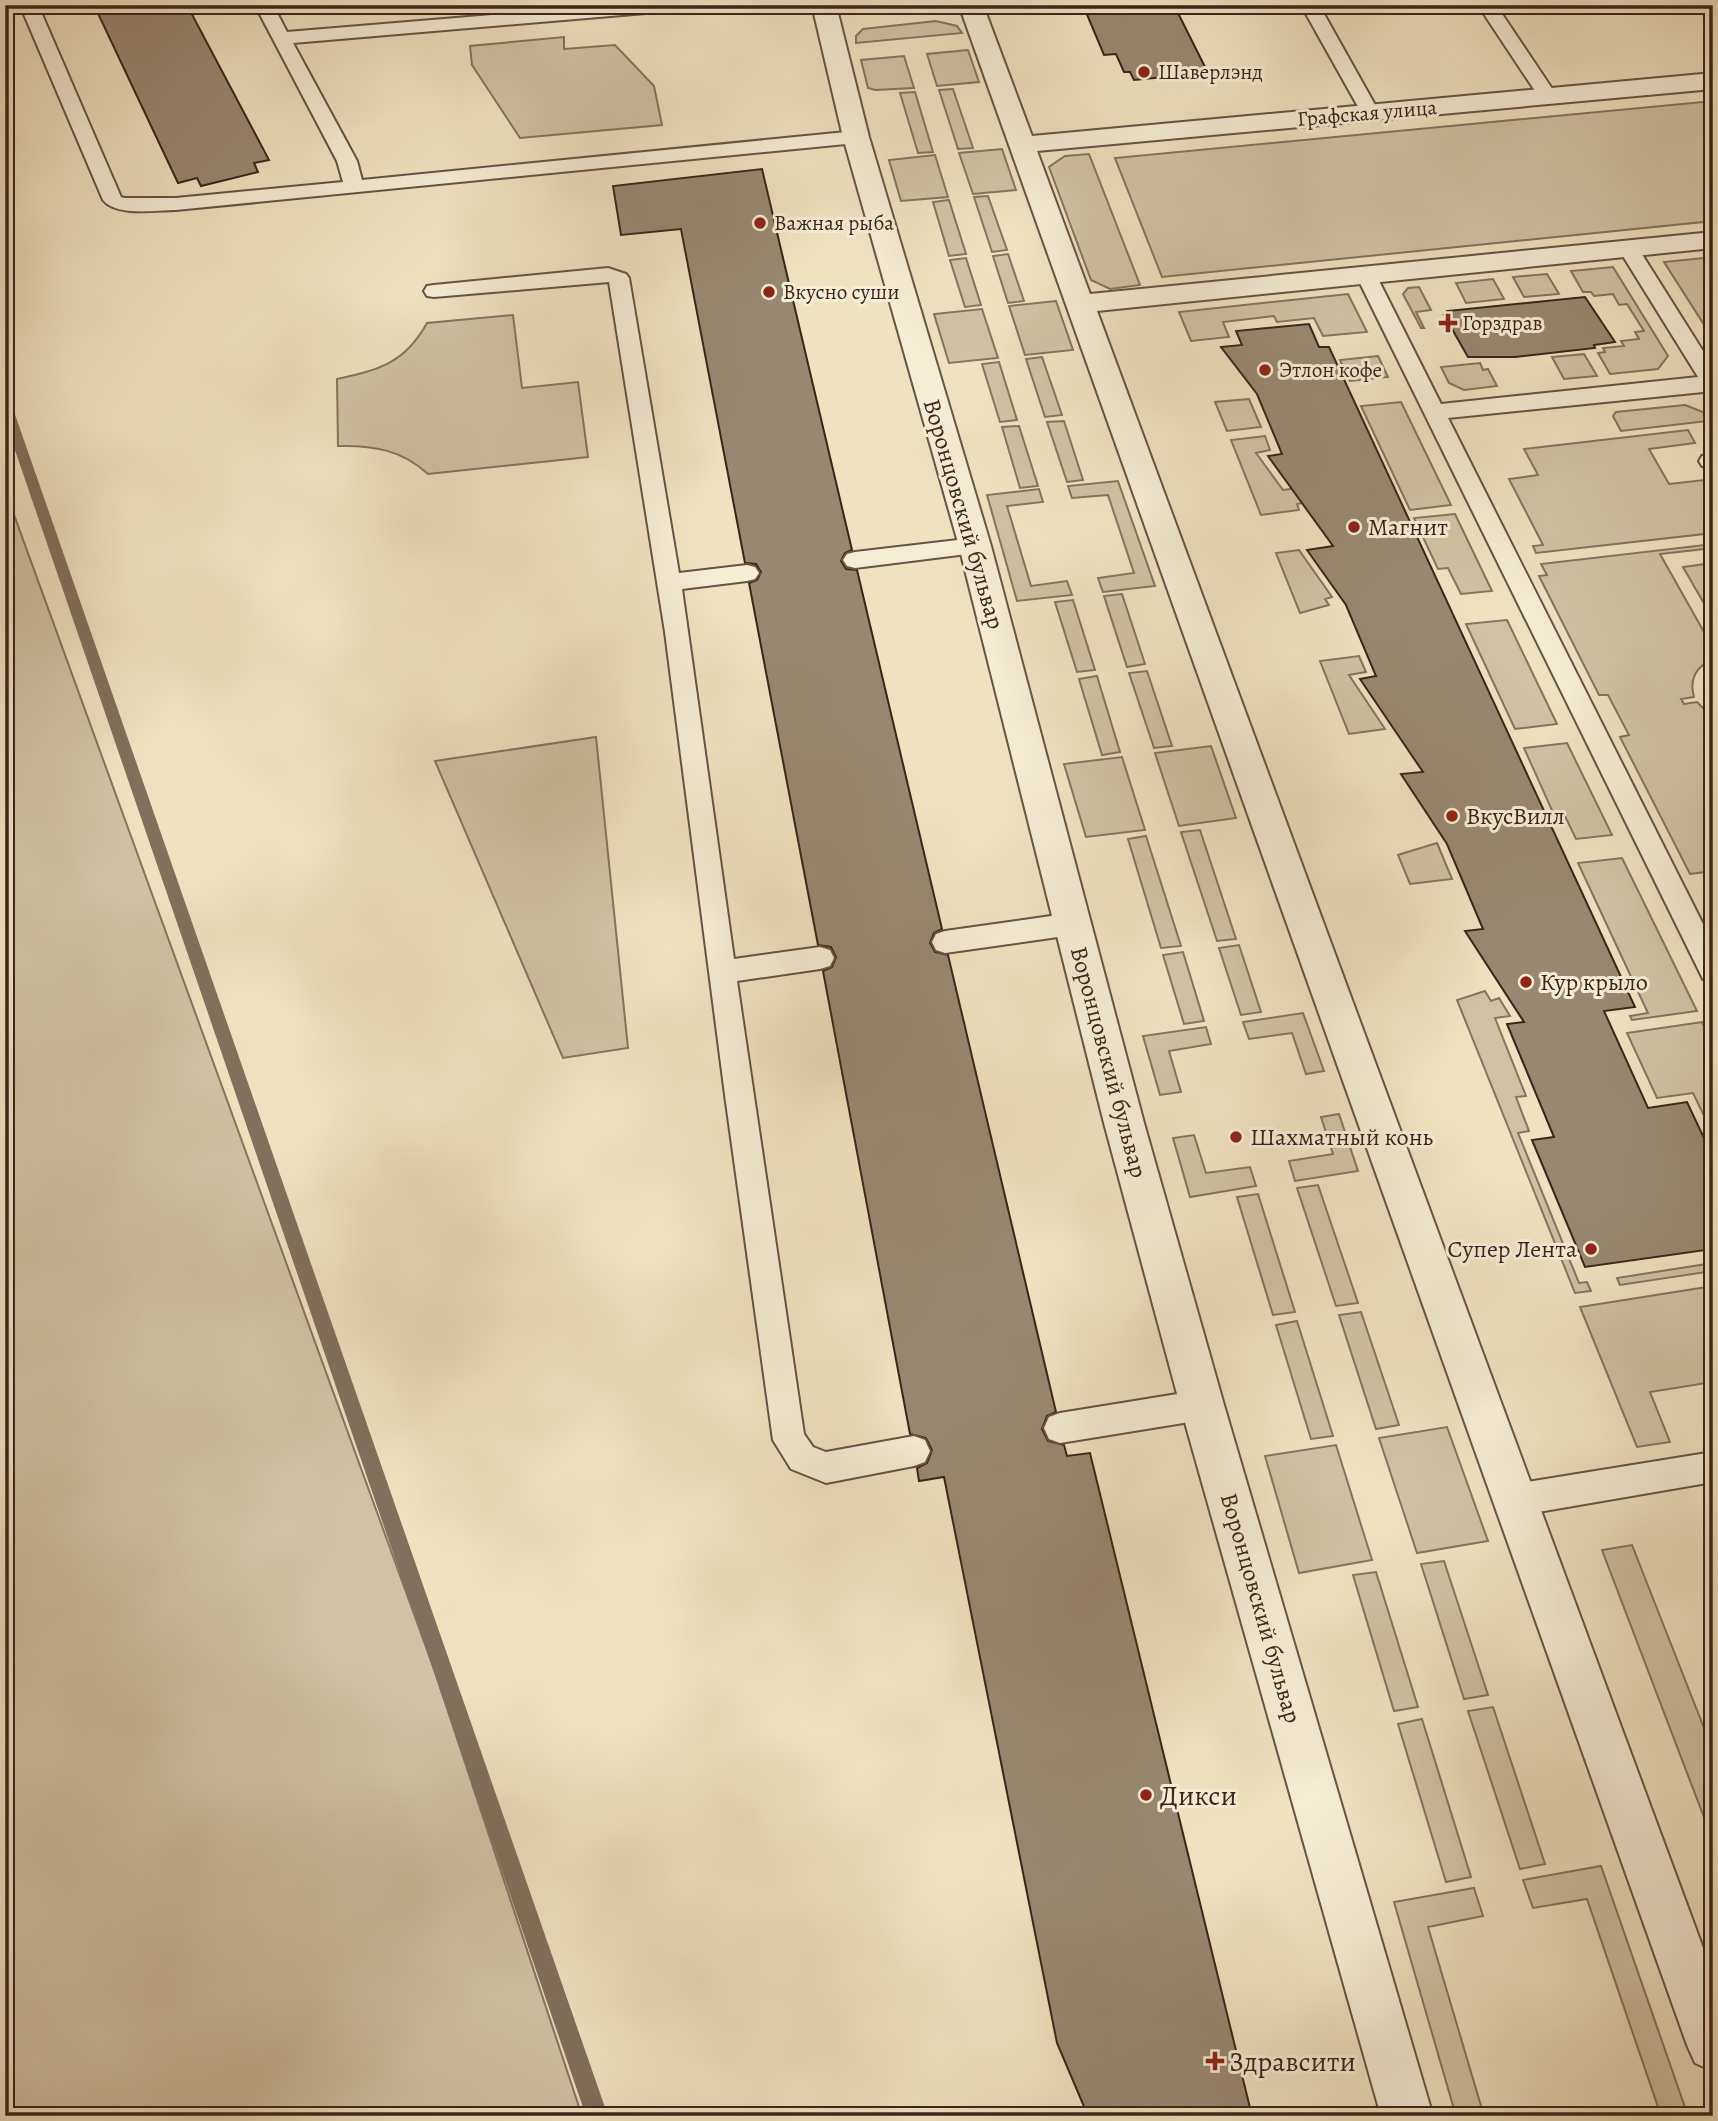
<svg xmlns="http://www.w3.org/2000/svg" width="1718" height="2121" font-family="Alegreya,serif">
  <style>
    .green { fill: #d0c3a3; stroke: #847460; stroke-width: 2 }
    .lines { fill: none; stroke-linecap: round; stroke-linejoin: round }
    .stream { fill: #81705d; fill-rule: evenodd }
    .building { fill: #988871; stroke: #39251c; stroke-width: 2 }
    .lane-casing { stroke: #665445; stroke-width: 4 }
    .street-casing { stroke: #665445; stroke-width: 4 }
    .lane { fill: #f5edd5; fill-rule: evenodd }
    .street { fill: #f5edd5; fill-rule: evenodd }
    .poi-dot { fill: #8f2418; stroke: #f5edd5; stroke-width: 2.5 }
    .labels { text-anchor: middle; stroke-width: 6; stroke-linejoin: round; paint-order: stroke }
    .far-poi-label { font-size: 21px; fill: #39251c; stroke: #f5edd5; text-anchor: start }
    .far-street-label { font-size: 21px; fill: #39251c; stroke: #f5edd5 }
    .street-label { font-size: 24px; fill: #39251c; stroke: #f5edd5 }
    .poi-label { font-size: 24px; fill: #39251c; stroke: #f5edd5; text-anchor: start }
    .near-poi-label { font-size: 28px; fill: #39251c; stroke: #f5edd5; text-anchor: start }
  </style>
  <rect width="100%" height="100%" fill="#efe3bf"/>
  <filter id="stains"><feTurbulence type="fractalNoise" baseFrequency=".00286" numOctaves="4"/><feColorMatrix values="0 0 0 0 .2 0 0 0 0 .09 0 0 0 0 .02 0 0 0 .5 -.17"/></filter>
  <radialGradient id="worn" r=".72"><stop offset=".6" stop-color="#630" stop-opacity="0"/><stop offset="1" stop-color="#630" stop-opacity=".3"/></radialGradient>
  <!-- green -->
  <path class="green" d="M 936,21 L 957,26 L 962,33 L 856,43 L 856,36 L 863,29 Z
    M 564,37 L 564,49 L 615,45 L 654,86 L 662,125 L 520,138 L 472,65 L 470,46 Z
    M 968,50 L 979,82 L 937,86 L 927,54 Z
    M 904,56 L 914,88 L 875,90 L 868,88 L 861,60 Z
    M 953,89 L 973,148 L 958,149 L 939,90 Z
    M 915,92 L 933,152 L 918,153 L 900,93 Z
    M 1713,101 L 1713,221 L 1162,277 L 1115,158 Z
    M 1002,149 L 1016,190 L 973,194 L 959,153 Z
    M 1089,154 L 1140,285 L 1110,289 L 1091,280 L 1049,167 L 1065,156 Z
    M 935,155 L 948,197 L 901,201 L 889,160 Z
    M 988,196 L 1007,250 L 992,252 L 974,197 Z
    M 948,200 L 949,200 L 966,254 L 949,256 L 933,202 Z
    M 1008,254 L 1024,301 L 1008,303 L 993,256 Z
    M 1713,257 L 1713,333 L 1710,334 L 1664,262 Z
    M 966,258 L 981,305 L 965,307 L 950,260 Z
    M 1613,267 L 1668,356 L 1658,369 L 1610,374 L 1598,353 L 1605,352 L 1603,348 L 1624,346 L 1621,341 L 1639,339 L 1635,332 L 1644,331 L 1627,304 L 1619,305 L 1613,294 L 1594,296 L 1591,292 L 1583,292 L 1571,271 Z
    M 1547,274 L 1559,294 L 1524,297 L 1513,277 Z
    M 1493,279 L 1504,299 L 1466,303 L 1456,283 Z
    M 1419,287 L 1431,310 L 1416,312 L 1424,328 L 1421,328 L 1403,294 L 1408,288 Z
    M 1348,294 L 1367,332 L 1323,336 L 1314,318 L 1277,322 L 1274,316 L 1223,322 L 1229,337 L 1191,341 L 1179,312 Z
    M 1056,301 L 1073,350 L 1025,355 L 1009,306 Z
    M 982,309 L 998,358 L 949,363 L 934,314 Z
    M 513,315 L 522,388 L 578,382 L 588,457 L 428,474 C 402,450 373,445 338,446 L 337,379 C 379,370 405,363 427,323 Z
    M 1584,354 L 1597,376 L 1564,379 L 1552,357 Z
    M 1378,356 L 1388,377 L 1350,381 L 1340,360 Z
    M 1042,357 L 1062,415 L 1045,417 L 1026,359 Z
    M 999,362 L 1017,420 L 1000,422 L 982,364 Z
    M 1480,363 L 1483,370 L 1488,369 L 1497,386 L 1464,390 L 1449,383 L 1441,367 Z
    M 1249,399 L 1261,427 L 1227,431 L 1215,402 Z
    M 1401,402 L 1451,505 L 1410,510 L 1361,406 Z
    M 1685,405 L 1703,412 L 1708,421 L 1621,431 L 1613,416 L 1616,412 Z
    M 1064,421 L 1083,480 L 1067,482 L 1047,422 Z
    M 1019,426 L 1038,486 L 1020,488 L 1002,427 Z
    M 1688,430 L 1695,443 L 1649,449 L 1669,484 L 1713,479 L 1713,533 L 1536,553 L 1533,546 L 1543,545 L 1509,479 L 1538,475 L 1524,449 Z
    M 1265,436 L 1270,450 L 1256,453 L 1283,490 L 1297,488 L 1303,503 L 1297,504 L 1299,510 L 1261,515 L 1231,440 Z
    M 1118,481 L 1155,586 L 1103,592 L 1098,578 L 1134,573 L 1108,495 L 1072,498 L 1068,486 Z
    M 1039,489 L 1043,502 L 1007,506 L 1031,586 L 1067,581 L 1072,595 L 1017,601 L 987,495 Z
    M 5,490 L 434,1669 L 582,2116 L 5,2116 Z
    M 1455,514 L 1492,591 L 1461,594 L 1448,568 L 1438,569 L 1414,518 Z
    M 1713,544 L 1713,548 L 1660,554 L 1713,648 L 1713,660 C 1696,666 1689,679 1694,697 L 1681,699 L 1684,704 L 1697,702 L 1713,718 L 1713,871 L 1690,874 L 1620,737 L 1629,735 L 1608,695 L 1599,695 L 1539,576 L 1547,575 L 1541,564 Z
    M 1299,550 L 1332,597 L 1325,599 L 1329,605 L 1300,613 L 1276,553 Z
    M 1713,563 L 1713,619 L 1683,567 Z
    M 1122,594 L 1145,664 L 1127,667 L 1104,596 Z
    M 1073,600 L 1095,670 L 1077,672 L 1055,602 Z
    M 1507,620 L 1557,724 L 1515,729 L 1466,624 Z
    M 1359,656 L 1366,672 L 1349,675 L 1385,729 L 1349,734 L 1320,661 Z
    M 1147,671 L 1172,746 L 1154,748 L 1129,673 Z
    M 1097,676 L 1120,752 L 1102,755 L 1079,679 Z
    M 596,737 L 628,1048 L 563,1058 L 435,761 Z
    M 1567,743 L 1612,835 L 1576,839 L 1565,816 L 1555,817 L 1524,748 Z
    M 1211,746 L 1236,818 L 1179,826 L 1155,753 Z
    M 1122,757 L 1145,830 L 1086,837 L 1064,764 Z
    M 1200,830 L 1236,939 L 1217,941 L 1181,832 Z
    M 1146,836 L 1181,946 L 1161,948 L 1128,839 Z
    M 1437,843 L 1452,879 L 1410,884 L 1398,855 Z
    M 1622,858 L 1697,1011 L 1632,1020 L 1630,1016 L 1648,1013 L 1578,863 Z
    M 1239,945 L 1261,1012 L 1241,1015 L 1219,948 Z
    M 1183,952 L 1204,1021 L 1184,1024 L 1163,955 Z
    M 1485,991 L 1491,1001 L 1499,998 L 1510,1016 L 1495,1018 L 1526,1096 L 1516,1097 L 1529,1131 L 1518,1133 L 1579,1283 L 1587,1282 L 1591,1291 L 1575,1293 L 1457,1000 Z
    M 1303,1013 L 1324,1071 L 1306,1074 L 1292,1033 L 1249,1039 L 1243,1022 Z
    M 1702,1022 L 1713,1044 L 1713,1134 L 1693,1093 L 1657,1098 L 1627,1033 Z
    M 1206,1027 L 1211,1044 L 1169,1051 L 1181,1092 L 1160,1095 L 1143,1036 Z
    M 1339,1114 L 1358,1171 L 1295,1181 L 1289,1161 L 1333,1154 L 1321,1117 Z
    M 1194,1135 L 1206,1173 L 1250,1167 L 1256,1186 L 1190,1197 L 1173,1138 Z
    M 1318,1185 L 1358,1303 L 1336,1306 L 1297,1188 Z
    M 1258,1194 L 1295,1312 L 1273,1315 L 1237,1197 Z
    M 1713,1263 L 1713,1271 L 1620,1285 L 1617,1278 Z
    M 1713,1286 L 1713,1382 L 1650,1392 L 1670,1442 L 1637,1447 L 1580,1307 Z
    M 1361,1312 L 1399,1425 L 1376,1429 L 1339,1315 Z
    M 1297,1321 L 1333,1436 L 1311,1439 L 1276,1325 Z
    M 1447,1427 L 1488,1541 L 1417,1553 L 1379,1438 Z
    M 1336,1445 L 1372,1560 L 1299,1573 L 1265,1456 Z
    M 1632,1545 L 1713,1751 L 1713,1841 L 1602,1550 Z
    M 1444,1561 L 1488,1695 L 1464,1699 L 1421,1564 Z
    M 1376,1572 L 1418,1707 L 1394,1711 L 1353,1575 Z
    M 1493,1707 L 1545,1864 L 1520,1869 L 1468,1711 Z
    M 1422,1719 L 1471,1877 L 1446,1882 L 1398,1724 Z
    M 1601,1866 L 1688,2116 L 1632,2116 L 1659,2110 L 1587,1899 L 1533,1908 L 1523,1880 Z
    M 1474,1888 L 1483,1916 L 1428,1927 L 1484,2116 L 1456,2116 L 1394,1902 Z"/>
  <g class="lines">
    <!-- stream -->
    <path class="stream" d="M 5,399 L 11,403 L 608,2116 L 586,2116 L 5,421 Z"/>
  </g>
  <!-- building -->
  <path class="building" d="M 94,5 L 187,5 L 269,160 L 254,163 L 258,172 L 201,186 L 197,178 L 178,183 Z
    M 1083,5 L 1174,5 L 1208,73 L 1134,80 L 1130,72 L 1124,72 L 1116,54 L 1104,55 Z
    M 762,169 L 852,550 L 845,553 L 841,561 L 846,569 L 857,570 L 942,929 L 934,933 L 930,943 L 935,952 L 948,955 L 1056,1412 L 1047,1416 L 1042,1429 L 1048,1441 L 1064,1445 L 1067,1456 L 1090,1453 L 1252,2116 L 1088,2116 L 1057,2043 L 944,1477 L 919,1481 L 917,1468 L 927,1463 L 932,1450 L 926,1438 L 910,1434 L 823,971 L 832,967 L 836,957 L 831,947 L 818,945 L 749,583 L 757,580 L 761,572 L 756,564 L 745,563 L 681,229 L 621,235 L 613,186 Z
    M 1585,297 L 1615,342 L 1594,345 L 1595,348 L 1515,357 L 1468,357 L 1444,315 L 1449,315 L 1447,311 Z
    M 1309,324 L 1319,347 L 1329,347 L 1635,1007 L 1604,1011 L 1648,1108 L 1687,1102 L 1713,1157 L 1713,1249 L 1585,1267 L 1532,1140 L 1554,1137 L 1507,1024 L 1524,1022 L 1465,931 L 1483,929 L 1447,844 L 1401,774 L 1423,772 L 1360,679 L 1376,676 L 1346,605 L 1307,550 L 1333,546 L 1268,456 L 1282,454 L 1257,394 L 1221,347 L 1242,345 L 1236,331 Z"/>
  <g class="lines">
    <!-- lane casing -->
    <g class="lane-casing">
      <path id="lane" d="M 20,5 L 38,5 L 121,197 L 124,198 L 176,198 L 343,182 L 337,161 L 255,5 L 273,5 L 287,32 L 613,5 L 690,5 L 681,10 L 293,43 L 357,161 L 362,180 L 856,131 L 866,137 L 856,143 L 176,210 C 156,210 117,217 103,200 Z
        M 1301,5 L 1319,5 L 1379,112 L 1377,116 L 1363,116 L 1361,112 Z
        M 1478,5 L 1496,5 L 1557,96 L 1555,100 L 1541,100 Z
        M 1628,242 L 1635,244 L 1638,248 L 1713,367 L 1713,391 L 1448,418 L 1713,944 L 1713,982 L 1703,979 L 1356,275 L 1359,271 L 1373,271 L 1376,275 L 1441,404 L 1698,377 L 1618,248 L 1621,244 Z
        M 608,268 L 626,274 L 629,278 L 679,573 L 747,565 L 755,567 L 759,573 L 755,579 L 747,581 L 682,589 L 734,959 L 820,947 L 830,950 L 834,958 L 830,966 L 820,969 L 737,981 L 804,1434 L 813,1447 L 826,1452 L 914,1436 L 925,1440 L 930,1451 L 925,1462 L 914,1466 L 826,1483 L 791,1469 L 773,1440 L 725,1095 L 665,632 L 609,282 L 434,297 L 427,296 L 424,291 L 427,286 L 434,285 Z
        M 1713,453 L 1713,468 L 1702,466 L 1699,461 L 1702,456 Z
        M 975,538 L 983,540 L 987,546 L 983,552 L 855,568 L 847,566 L 843,560 L 847,554 L 855,552 Z
        M 1072,913 L 1081,916 L 1085,924 L 1081,932 L 1072,935 L 945,953 L 936,950 L 932,942 L 936,934 L 945,931 Z
        M 1202,1390 L 1213,1394 L 1218,1405 L 1213,1416 L 1202,1420 L 1060,1443 L 1049,1439 L 1044,1428 L 1049,1417 L 1060,1413 Z
        M 1713,1452 L 1713,1482 L 1515,1516 L 1504,1511 L 1499,1500 L 1504,1489 L 1515,1484 Z"/>
    </g>
    <!-- street casing -->
    <g class="street-casing">
      <path id="street" d="M 812,5 L 836,5 L 869,137 L 991,546 L 1144,1123 L 1224,1405 L 1433,2116 L 1381,2116 L 1180,1405 L 1104,1123 L 959,546 L 843,137 Z
        M 959,5 L 983,5 L 1032,136 L 1713,73 L 1713,89 L 1037,151 L 1090,294 L 1713,232 L 1713,248 L 1097,311 L 1713,1975 L 1713,2071 L 1695,2063 L 1687,2045 Z"/>
    </g>
    <!-- lane -->
    <use href="#lane" class="lane"/>
    <!-- street -->
    <use href="#street" class="street"/>
  </g>
  <!-- markers -->
  <g class="poi-dot">
    <circle cx="1144" cy="72" r="7"/>
    <circle cx="760" cy="223" r="7"/>
    <circle cx="769" cy="292" r="7"/>
    <path d="M1444.5 312.5h7v7h7v7h-7v7h-7v-7h-7v-7h7z"/>
    <circle cx="1265" cy="370" r="7"/>
    <circle cx="1354" cy="527" r="7"/>
    <circle cx="1452" cy="816" r="7"/>
    <circle cx="1526" cy="982" r="7"/>
    <circle cx="1236" cy="1137" r="7"/>
    <circle cx="1591" cy="1249" r="7"/>
    <circle cx="1146" cy="1795" r="7"/>
    <path d="M1211.5 2050.5h7v7h7v7h-7v7h-7v-7h-7v-7h7z"/>
  </g>
  <g class="labels">
    <!-- far-poi labels -->
    <g class="far-poi-label">
      <text x="1158" y="79">Шаверлэнд</text>
      <text x="774" y="230">Важная рыба</text>
      <text x="783" y="299">Вкусно суши</text>
      <text x="1462" y="330">Горздрав</text>
      <text x="1279" y="377">Этлон кофе</text>
    </g>
    <!-- far-street labels -->
    <g class="far-street-label">
      <text transform="translate(1367 113) rotate(-5)" y="7">Графская улица</text>
    </g>
    <!-- street labels -->
    <g class="street-label">
      <text transform="translate(964 514) rotate(74)" y="8">Воронцовский бульвар</text>
      <text transform="translate(1109 1062) rotate(75)" y="8">Воронцовский бульвар</text>
      <text transform="translate(1261 1608) rotate(74)" y="8">Воронцовский бульвар</text>
    </g>
    <!-- poi labels -->
    <g class="poi-label">
      <text x="1368" y="535">Магнит</text>
      <text x="1466" y="824">ВкусВилл</text>
      <text x="1540" y="990">Кур крыло</text>
      <text x="1250" y="1145">Шахматный конь</text>
      <text x="1577" y="1257" text-anchor="end">Супер Лента</text>
    </g>
    <!-- near-poi labels -->
    <g class="near-poi-label">
      <text x="1160" y="1805">Дикси</text>
      <text x="1229" y="2071">Здравсити</text>
    </g>
  </g>
  <!-- margin -->
  <rect width="1718" height="2121" fill="none" stroke="#efe3bf" stroke-width="28"/>
  <rect x="7" y="7" width="1704" height="2107" fill="none" stroke="#39251c" stroke-width="3.5"/>
  <rect x="14" y="14" width="1690" height="2093" fill="none" stroke="#39251c" stroke-width="2"/>
  <rect width="100%" height="100%" filter="url(#stains)"/>
  <rect width="100%" height="100%" fill="url(#worn)"/>
</svg>
